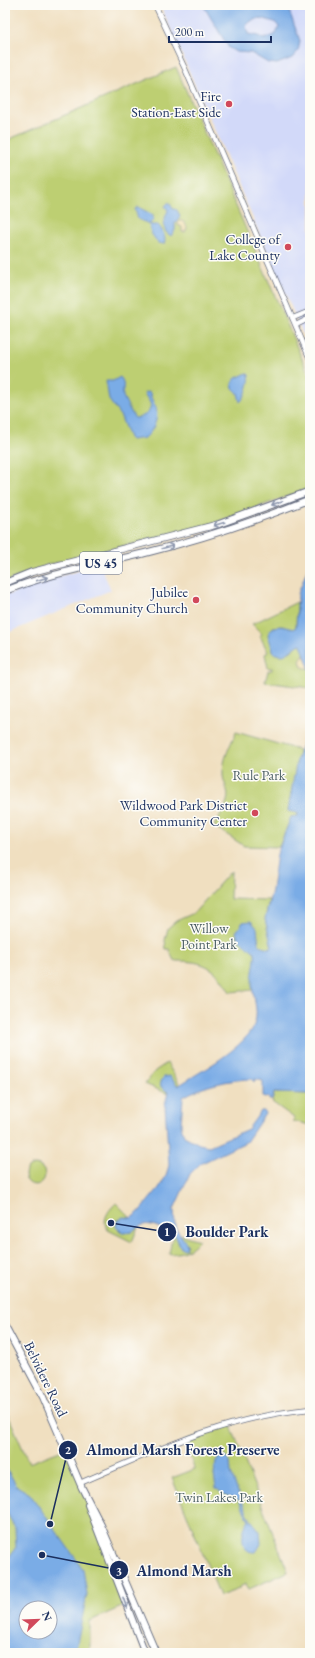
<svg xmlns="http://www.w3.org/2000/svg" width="315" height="1658" font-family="'EB Garamond',serif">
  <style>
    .built { fill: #d2d9f9 }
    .green { fill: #bdcf72; stroke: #6c7f68; fill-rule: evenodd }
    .sand { fill: #eeda9e; stroke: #84847e }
    .water { fill: #7aace6; stroke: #4a6ea2; fill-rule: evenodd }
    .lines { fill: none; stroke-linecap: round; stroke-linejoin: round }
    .tertiary-casing { stroke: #666d80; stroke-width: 6 }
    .primary-casing { stroke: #666d80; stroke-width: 8 }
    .tertiary { stroke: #fff; stroke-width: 4.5 }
    .primary { stroke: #fff; stroke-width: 6 }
    .oneway { stroke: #8d97ae }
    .poi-dot { fill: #d1495b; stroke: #fdfcf7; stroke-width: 1.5 }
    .labels { text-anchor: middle; stroke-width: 3; stroke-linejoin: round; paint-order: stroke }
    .shield { fill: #fdfcf7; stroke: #5f6c8c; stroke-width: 1 }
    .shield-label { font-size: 13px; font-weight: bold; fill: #1b2f5e }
    .poi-label { font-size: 14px; fill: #1b2f5e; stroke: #fdfcf7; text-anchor: end }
    .park-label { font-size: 14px; fill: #4c5f64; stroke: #fdfcf7 }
    .street-label { font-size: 14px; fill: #1b2f5e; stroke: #fdfcf7 }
    .leader { fill: none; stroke: #1b2f5e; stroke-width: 1.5 }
    .callout-dot { fill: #1b2f5e; stroke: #fdfcf7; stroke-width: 1.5 }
    .mark-label { font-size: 12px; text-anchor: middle; font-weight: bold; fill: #fff }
    .callout-label { font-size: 15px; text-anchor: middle; font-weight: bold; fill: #1b2f5e; stroke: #fdfcf7; stroke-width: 3; stroke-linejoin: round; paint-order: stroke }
  </style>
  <rect width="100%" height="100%" fill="#fdfcf7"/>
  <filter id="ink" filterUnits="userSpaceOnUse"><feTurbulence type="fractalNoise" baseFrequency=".025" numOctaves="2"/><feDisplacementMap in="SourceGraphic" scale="8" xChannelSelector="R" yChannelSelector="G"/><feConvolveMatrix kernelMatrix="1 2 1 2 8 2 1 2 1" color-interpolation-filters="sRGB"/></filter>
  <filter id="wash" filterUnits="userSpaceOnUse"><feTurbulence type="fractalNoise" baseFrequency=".012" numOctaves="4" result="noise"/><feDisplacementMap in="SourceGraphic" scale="16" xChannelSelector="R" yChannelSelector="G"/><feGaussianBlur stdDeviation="0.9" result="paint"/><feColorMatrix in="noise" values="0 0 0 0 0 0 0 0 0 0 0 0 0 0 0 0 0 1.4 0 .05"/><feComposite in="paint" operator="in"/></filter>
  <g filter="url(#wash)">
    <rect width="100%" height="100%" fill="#f0dfc0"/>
    <!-- built -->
    <path class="built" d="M 160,5 L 310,5 L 310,350 L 166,18 Z
      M 100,565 L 111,590 L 5,634 L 5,596 L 53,578 Z"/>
    <!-- green -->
    <path class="green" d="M 176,67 L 310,377 L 310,488 L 190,532 L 119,547 L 47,565 L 5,582 L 5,141 Z
      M 297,602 L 296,627 L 293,629 L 282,626 L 273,627 L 271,645 L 274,652 L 290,652 L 299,644 L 302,645 L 310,670 L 310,688 L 265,682 L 268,671 L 272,670 L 272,668 L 268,668 L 265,654 L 268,652 L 260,636 L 262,634 L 252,624 Z
      M 236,732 L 299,750 L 288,811 L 298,813 L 298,817 L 291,817 L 279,847 L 244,846 L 214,826 C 218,818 225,809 227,801 C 230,793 224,784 223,776 C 222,760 230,746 236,732 Z
      M 231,871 L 230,899 L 269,900 L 265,919 L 272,947 L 270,949 L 259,945 L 258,939 L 254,951 L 256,956 L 252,987 L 254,990 L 230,992 C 215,967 205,961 176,961 L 173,959 L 169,949 L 166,949 L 165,940 L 168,928 L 176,921 L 194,913 Z
      M 167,1063 L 180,1085 L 177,1085 L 168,1076 L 160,1081 L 168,1094 L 145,1084 L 155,1071 Z
      M 274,1093 L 310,1094 L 310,1125 L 293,1121 L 294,1118 L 272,1102 Z
      M25 1175a10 10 0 1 1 20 0a10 10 0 1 1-20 0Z
      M 116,1203 L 131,1218 L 126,1217 L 118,1220 L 118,1229 L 121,1232 L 134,1230 L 139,1225 L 132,1242 L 108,1230 C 101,1220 108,1211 116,1203 Z
      M 173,1234 L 176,1235 L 179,1245 L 188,1246 L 179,1234 L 199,1240 C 191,1251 181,1253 169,1254 Z
      M 5,1408 L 29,1463 L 65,1449 L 82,1488 L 126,1605 L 90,1621 L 90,1653 L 5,1653 ZM 26,1608 L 50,1608 L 50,1632 L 26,1632 Z
      M 231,1426 L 288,1572 L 249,1589 L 246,1584 L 239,1587 L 239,1589 L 220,1596 L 172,1478 L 195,1469 L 183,1441 Z"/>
    <!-- sand -->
    <path class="sand" d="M 178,221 C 183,220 186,223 187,228 L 185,232 L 182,232 L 182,227 L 178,225 Z
      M 304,654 L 310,669 L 302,667 L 300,660 Z"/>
    <!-- water -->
    <path class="water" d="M 203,5 L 287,5 L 300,41 L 298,51 L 292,58 L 277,64 L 268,63 L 251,53 L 236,52 L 229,48 ZM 260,18 L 275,22 L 279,27 L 276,34 L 264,39 L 258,36 L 248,34 L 246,26 L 251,21 Z
      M 169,202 L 173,209 L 177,210 L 180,216 L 175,223 L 175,230 L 171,236 L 166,232 L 163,224 L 168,210 L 165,206 Z
      M 138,207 L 153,215 L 153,220 L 150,223 L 151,225 L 158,225 C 162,229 167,238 164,244 L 158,243 L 151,233 L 149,224 L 138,219 L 135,209 Z
      M 247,373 L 249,375 C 251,381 245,399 240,402 L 238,393 L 233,388 L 232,383 L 236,378 Z
      M 120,377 C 126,383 122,389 123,396 C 123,397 134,418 135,418 C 142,418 155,411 149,401 C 147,398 146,397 144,393 L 148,392 L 150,393 C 151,399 154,403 156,408 C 159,419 153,431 145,438 L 131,440 L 129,438 L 121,417 L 109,400 L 106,381 L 113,381 Z
      M 310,562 L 310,670 L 301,644 C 291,647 287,660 274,653 L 268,635 C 271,623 284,626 293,629 L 296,627 L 298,594 Z
      M 310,721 L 310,1094 L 274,1093 L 272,1100 L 269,1100 L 269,1098 L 263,1096 L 263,1081 L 255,1079 L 254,1082 L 252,1079 C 231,1079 201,1086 183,1097 L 181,1125 L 184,1136 L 199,1144 L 209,1146 L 248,1129 L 261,1111 L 264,1111 L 265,1114 L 246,1142 L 204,1162 L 203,1161 L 190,1174 L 174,1209 L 175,1227 L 187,1244 L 186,1249 L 181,1248 L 175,1235 C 159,1228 146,1217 132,1232 L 123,1233 L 116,1227 L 117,1220 L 123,1217 L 131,1218 L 138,1213 L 159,1188 L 166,1176 L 169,1165 L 165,1105 L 168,1092 L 161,1087 L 160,1081 L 164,1077 L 170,1076 L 178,1086 C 199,1072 249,1046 255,1022 C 259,1009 252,995 252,982 C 252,973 256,961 255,952 L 239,940 L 236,932 L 243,922 L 251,921 L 257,928 L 259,945 L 268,948 L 272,947 L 265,919 L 272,890 L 277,854 L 291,817 L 298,816 L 298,813 L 288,811 L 297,759 Z
      M 224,1456 L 230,1462 L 231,1473 L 241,1500 L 251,1520 L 260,1531 L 261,1544 L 256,1552 C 238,1554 241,1528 249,1520 L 238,1499 L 223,1494 L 216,1488 L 214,1475 L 216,1461 L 219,1457 Z
      M 5,1470 L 8,1471 L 17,1486 L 30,1494 L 83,1569 L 87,1594 L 75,1653 L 5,1653 L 5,1563 L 16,1547 L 15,1528 L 7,1513 L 5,1514 ZM 26,1608 L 50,1608 L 50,1632 L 26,1632 Z"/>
  </g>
  <g filter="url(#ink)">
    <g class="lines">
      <!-- tertiary casing -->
      <g class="tertiary-casing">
        <path id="tertiary" d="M 155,5 L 186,71 L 310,359
          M 293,318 L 310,311
          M 296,325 L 310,318
          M 80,1483 C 157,1450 225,1417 310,1409"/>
      </g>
      <!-- primary casing -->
      <g class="primary-casing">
        <path id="primary" d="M 5,583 L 32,572 L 219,524 L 310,491
          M 5,591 C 50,573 98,565 145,553 C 202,539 256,521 310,499
          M 5,1326 L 43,1397 L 82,1488 L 101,1525 L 156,1653
          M 88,1505 L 145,1653"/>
      </g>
      <!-- tertiary -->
      <use href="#tertiary" class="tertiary"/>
      <!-- primary -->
      <use href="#primary" class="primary"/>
    </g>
    <!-- one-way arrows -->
    <defs><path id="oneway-shaft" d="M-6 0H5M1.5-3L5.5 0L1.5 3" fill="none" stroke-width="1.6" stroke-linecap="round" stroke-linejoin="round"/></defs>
    <g class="oneway">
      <use href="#oneway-shaft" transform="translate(277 503) rotate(159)"/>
      <use href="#oneway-shaft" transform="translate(219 524) rotate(163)"/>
      <use href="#oneway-shaft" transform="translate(168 547) rotate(-14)"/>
      <use href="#oneway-shaft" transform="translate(42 579) rotate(-18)"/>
      <use href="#oneway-shaft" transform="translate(125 1603) rotate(70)"/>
    </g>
  </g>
  <!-- markers -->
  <g class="poi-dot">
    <circle cx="229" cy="104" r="4"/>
    <circle cx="288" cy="247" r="4"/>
    <circle cx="196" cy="600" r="4"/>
    <circle cx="255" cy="813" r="4"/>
  </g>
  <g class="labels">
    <!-- shield labels -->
    <rect class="shield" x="80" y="552" width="42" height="22" rx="3"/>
    <g class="shield-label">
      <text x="101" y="568">US 45</text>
    </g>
    <!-- poi labels -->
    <g class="poi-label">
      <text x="221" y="101">Fire<tspan x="221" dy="16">Station-East Side</tspan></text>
      <text x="280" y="244">College of<tspan x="280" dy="16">Lake County</tspan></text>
      <text x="188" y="597">Jubilee<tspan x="188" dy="16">Community Church</tspan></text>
      <text x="247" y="810">Wildwood Park District<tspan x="247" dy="16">Community Center</tspan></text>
    </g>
    <!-- park labels -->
    <g class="park-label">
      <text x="259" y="780">Rule Park</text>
      <text x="209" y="933">Willow<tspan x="209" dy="16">Point Park</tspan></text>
      <text x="219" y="1502">Twin Lakes Park</text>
    </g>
    <!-- street labels -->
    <g class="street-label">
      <text transform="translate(46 1379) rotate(64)" y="5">Belvidere Road</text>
    </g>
  </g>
  <!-- callouts -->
  <path class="leader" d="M111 1223L167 1232M50 1524L68 1450M42 1555L119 1570"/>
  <g class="callout-dot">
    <circle cx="111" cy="1223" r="4"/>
    <circle cx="50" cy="1524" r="4"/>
    <circle cx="42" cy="1555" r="4"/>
    <circle cx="167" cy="1232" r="10"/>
    <circle cx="68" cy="1450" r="10"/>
    <circle cx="119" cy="1570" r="10"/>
  </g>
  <g class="mark-label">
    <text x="167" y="1236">1</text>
    <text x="68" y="1454">2</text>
    <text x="119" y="1575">3</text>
  </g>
  <g class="callout-label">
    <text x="227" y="1237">Boulder Park</text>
    <text x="183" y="1455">Almond Marsh Forest Preserve</text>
    <text x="184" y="1576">Almond Marsh</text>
  </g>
  <!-- margin -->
  <rect width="315" height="1658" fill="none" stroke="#fdfcf7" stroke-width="20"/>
  <!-- north arrow -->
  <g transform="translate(38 1620) rotate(67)"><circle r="19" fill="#fdfcf7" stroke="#a3aaba"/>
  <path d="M0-3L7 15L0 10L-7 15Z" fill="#d1495b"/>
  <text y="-6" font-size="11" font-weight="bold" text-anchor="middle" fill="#1b2f5e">N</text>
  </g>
  <!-- scale -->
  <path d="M169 36v6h102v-6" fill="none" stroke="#1b2f5e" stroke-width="2"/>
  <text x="175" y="36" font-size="12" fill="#1b2f5e" stroke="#fdfcf7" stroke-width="3" paint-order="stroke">200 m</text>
</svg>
